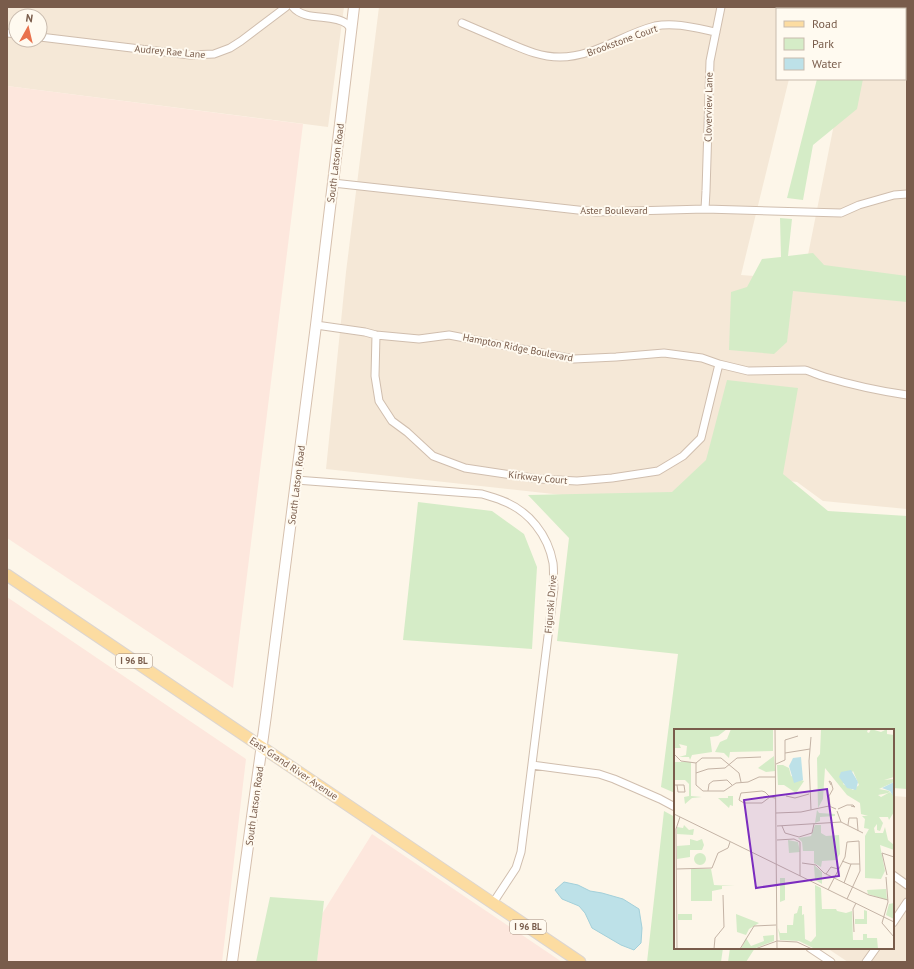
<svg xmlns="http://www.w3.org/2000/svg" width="914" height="969" font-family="'PT Sans',sans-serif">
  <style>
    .residential { fill: #f5e8d7; fill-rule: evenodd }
    .commercial { fill: #fde7dd }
    .green { fill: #d5ecc7 }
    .water { fill: #bde1e8; stroke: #a3d0da }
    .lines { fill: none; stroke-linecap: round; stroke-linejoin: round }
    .street-casing { stroke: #d0beae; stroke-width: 9 }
    .secondary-casing { stroke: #d6c0ae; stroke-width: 12 }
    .primary-casing { stroke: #dcd5d0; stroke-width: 13 }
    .street { stroke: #fff; stroke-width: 7 }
    .secondary { stroke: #fff; stroke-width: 10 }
    .primary { stroke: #fcdca1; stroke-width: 11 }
    .labels { text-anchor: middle; stroke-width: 4; stroke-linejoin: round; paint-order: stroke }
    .shield { fill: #fffaf0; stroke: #a18b7c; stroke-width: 1 }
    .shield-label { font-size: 9px; font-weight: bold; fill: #795c4b }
    .street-label { font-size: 10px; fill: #795c4b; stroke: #fffaf0 }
    .inset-road { fill: none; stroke: #c4b3a5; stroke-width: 1 }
    .view { fill: #7b2cbf; fill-opacity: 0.15; stroke: #7b2cbf; stroke-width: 2 }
    .inset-edge { fill: none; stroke: #795c4b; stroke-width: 2 }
  </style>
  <rect width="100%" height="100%" fill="#fdf6e9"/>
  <!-- residential -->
  <path class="residential" d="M 7,7 L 344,7 L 328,127 L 7,86 ZM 16,16 L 40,16 L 40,40 L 16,40 Z
    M 379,7 L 806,7 L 806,9 L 777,9 L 777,79 L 789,79 L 741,275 L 803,280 L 843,79 L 905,79 L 905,9 L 858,9 L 858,7 L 907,7 L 907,509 L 823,501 L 797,482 L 710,471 L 671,507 L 326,469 L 346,272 Z
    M 893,796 L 907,797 L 907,962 L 848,962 L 827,948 L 893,948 Z"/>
  <!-- commercial -->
  <path class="commercial" d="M 7,86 L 303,124 L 233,688 L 7,538 Z
    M 7,597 L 246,759 L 222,962 L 7,962 Z
    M 372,834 L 562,962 L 317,962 L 322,914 Z"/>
  <!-- green -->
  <path class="green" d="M 815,7 L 878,7 L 878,9 L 814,9 Z
    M 817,79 L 863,79 L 857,109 L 813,145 L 803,200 L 787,198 Z
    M 780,218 L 792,219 L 788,256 L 813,253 L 824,265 L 907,276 L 907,302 L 793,291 L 787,342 L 774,354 L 729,350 L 731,292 L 747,287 L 762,259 L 781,257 Z
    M 727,380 L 798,388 L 783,474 L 828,511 L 907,516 L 907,789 L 893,788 L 893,730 L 675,730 L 675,793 L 661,787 L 678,654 L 557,641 L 569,538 L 528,495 L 672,492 L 706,460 Z
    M 418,502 L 492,511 L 524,534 L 537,567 L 532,649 L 403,640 Z
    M 664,811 L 675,817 L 675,948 L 723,948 L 721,962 L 647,962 Z
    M 270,897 L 324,901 L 317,962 L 256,962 Z
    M 730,948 L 755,948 L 746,962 L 728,962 Z"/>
  <!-- water -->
  <path class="water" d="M 564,882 L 578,885 L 590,891 L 602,893 L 623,899 L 639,909 L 642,928 L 641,943 L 634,950 L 621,945 L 592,928 L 585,913 L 579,906 L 562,899 L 555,890 Z"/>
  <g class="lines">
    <!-- street casing -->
    <g class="street-casing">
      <path id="street" d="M 293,7 C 305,22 333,13 347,24 C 348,25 350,27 351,29
        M 462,23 C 476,29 490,35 504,41 C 523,49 539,57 560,57 C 594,57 623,34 655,26 C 675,22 696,28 716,32
        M 7,33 L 16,34
        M 40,37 L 190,55 L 214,54 L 230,48 L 241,41 L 286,7
        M 333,183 L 596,212 L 705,209 L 841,213 L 859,205 L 894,195 L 907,194
        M 705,209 L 706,191 L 710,61 L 721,7
        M 316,325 L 365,332 L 376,335 L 419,339 L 449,335 L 574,359 L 616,357 L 664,353 L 702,358 L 719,364 L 748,371 L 805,370 C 812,372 818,375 825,377 C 852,385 879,391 907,395
        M 376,335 L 375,376 L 379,401 L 392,421 L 407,432 L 433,456 L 465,468 L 539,479 L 577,481 L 612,478 L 658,471 L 683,456 L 701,438 L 719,364
        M 296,480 L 482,494 C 489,496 496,498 503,501 C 529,511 548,535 553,563 C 554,571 553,580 554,588 L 521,852 L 516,868 L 493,903
        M 532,765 L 599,774 L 614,779 L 660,799 L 675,807
        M 893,875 L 907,885
        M 893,923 L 907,902
        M 810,948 L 831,962
        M 866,962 L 876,948"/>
    </g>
    <!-- secondary casing -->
    <g class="secondary-casing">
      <path id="secondary" d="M 232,962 L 266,715 L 316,325 L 354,7"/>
    </g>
    <!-- primary casing -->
    <g class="primary-casing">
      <path id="primary" d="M 7,575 L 580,962"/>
    </g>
    <!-- street -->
    <use href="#street" class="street"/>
    <!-- secondary -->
    <use href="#secondary" class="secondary"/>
    <!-- primary -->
    <use href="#primary" class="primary"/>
  </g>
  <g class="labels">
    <!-- shield labels -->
    <g class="shield">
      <rect x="116" y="654" width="36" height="14" rx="3"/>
      <rect x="510" y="920" width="36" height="14" rx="3"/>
    </g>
    <g class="shield-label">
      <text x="134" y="664">I 96 BL</text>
      <text x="528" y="930">I 96 BL</text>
    </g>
    <!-- street labels -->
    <g class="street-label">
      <text transform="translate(622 40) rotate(-20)" y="4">Brookstone Court</text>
      <text transform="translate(170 51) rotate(5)" y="4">Audrey Rae Lane</text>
      <text transform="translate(708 107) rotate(-89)" y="4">Cloverview Lane</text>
      <text transform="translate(335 163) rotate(-83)" y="4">South Latson Road</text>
      <text x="614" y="214">Aster Boulevard</text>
      <text transform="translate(518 347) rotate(11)" y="4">Hampton Ridge Boulevard</text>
      <text transform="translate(538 477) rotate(6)" y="4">Kirkway Court</text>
      <text transform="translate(296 485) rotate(-83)" y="4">South Latson Road</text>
      <text transform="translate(550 604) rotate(-85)" y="4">Figurski Drive</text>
      <text transform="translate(294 768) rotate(34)" y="4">East Grand River Avenue</text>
      <text transform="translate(254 806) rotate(-82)" y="4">South Latson Road</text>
    </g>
  </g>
  <!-- overview -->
  <g transform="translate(674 729)">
    <rect width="220" height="220" fill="#fdf6e9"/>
    <path d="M 0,0 L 53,0 L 44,7 L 36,8 L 38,23 L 18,26 L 16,31 L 15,28 L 5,28 L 12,26 L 13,17 L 5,15 L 7,19 L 0,19 ZM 57,0 L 99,0 L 99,22 L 56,23 L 55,29 L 50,24 L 41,23 L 46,13 L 53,10 ZM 147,0 L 194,0 L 193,3 L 195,4 L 197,0 L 207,3 L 213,0 L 213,5 L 220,6 L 220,12 L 214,13 L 220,12 L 220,48 L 210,51 L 220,50 L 220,53 L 205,60 L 216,62 L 214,64 L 204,66 L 207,68 L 216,63 L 220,67 L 220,83 L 215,91 L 214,88 L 205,88 L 209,94 L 206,102 L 203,101 L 203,95 L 200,99 L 201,104 L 209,104 L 211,98 L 214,111 L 220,116 L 220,121 L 206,116 L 211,142 L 207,150 L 191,149 L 191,107 L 195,100 L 190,99 L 191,90 L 188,87 L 194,87 L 187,85 L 186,74 L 173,66 L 151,39 L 149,70 L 144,79 L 143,29 L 146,25 ZM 179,42 L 185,56 L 179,61 L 169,55 ZM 100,27 L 101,42 L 92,43 L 84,39 ZM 0,33 L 17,33 L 17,67 L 28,68 L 18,69 L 11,75 L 10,68 L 15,67 L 15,55 L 11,51 L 0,51 ZM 103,36 L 109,36 L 115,39 L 117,47 L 130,52 L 122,64 L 110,56 L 104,56 ZM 54,67 L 59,67 L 59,77 L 56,76 L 55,79 L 44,69 L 54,69 ZM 143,81 L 145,84 L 161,85 L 161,87 L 146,88 L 146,92 L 141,94 ZM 10,96 L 15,101 L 20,100 L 19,106 L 3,105 L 3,98 L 9,99 ZM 141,96 L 147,96 L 147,104 L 152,107 L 165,106 L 166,125 L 162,131 L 148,132 L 147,138 L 140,134 L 140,122 L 129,122 L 128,113 L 124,109 L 137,107 ZM 16,110 L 23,112 L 28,110 L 30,116 L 28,121 L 16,121 L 16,128 L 3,130 L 3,117 L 16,116 ZM 114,111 L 124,113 L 126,123 L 115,124 ZM20 130a6 6 0 1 1 12 0a6 6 0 1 1-12 0ZM 140,136 L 148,143 L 148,155 L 141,151 ZM 17,140 L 37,140 L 40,156 L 61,157 L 48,157 L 48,160 L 38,162 L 38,172 L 17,172 ZM 106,149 L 111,149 L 111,171 L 106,173 ZM 141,156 L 147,159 L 148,180 L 162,180 L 163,182 L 172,184 L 178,182 L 179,211 L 189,211 L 189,205 L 193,205 L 193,209 L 203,209 L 204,220 L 141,220 L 125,212 L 106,211 L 104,199 L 106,204 L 113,204 L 113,196 L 119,196 L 120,185 L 123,184 L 125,177 L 128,177 L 128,186 L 130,185 L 131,210 L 137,213 L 142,207 ZM 212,160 L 213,171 L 194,165 L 193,161 ZM 220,174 L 220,190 L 212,186 L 215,175 ZM 190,181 L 193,182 L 193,195 L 181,195 L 181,190 L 190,190 ZM 4,185 L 18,185 L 18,191 L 4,191 ZM 62,185 L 85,194 L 75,200 L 72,206 L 63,203 ZM 100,206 L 100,212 L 79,220 L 67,220 L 72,209 L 77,217 L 90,212 L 89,207 Z" fill="#d5ecc7" fill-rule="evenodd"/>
    <path d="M 127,28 L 129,51 L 120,54 L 115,37 L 119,29 ZM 177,41 L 184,53 L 182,61 L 173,59 L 165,48 L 167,43 ZM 220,53 L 220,67 L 219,67 L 216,62 L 208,59 Z" fill="#bde1e8"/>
    <path class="inset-road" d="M 101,0 L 103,220M 111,24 L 136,20M 0,25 L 7,32 L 22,34M 22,34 L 22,56 L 29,62 L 50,62 L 62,54 L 74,53 L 85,48 L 102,48M 22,34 L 28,29 L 47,29 L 65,44 L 67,53M 102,35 L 111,31 L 111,11 L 124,7M 22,44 L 34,40 L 51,39 L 63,29 L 87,28M 0,56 L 10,56 L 11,63 L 4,63 L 3,56M 34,62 L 35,55 L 39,52 L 53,51 L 58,56M 101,67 L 96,68 L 88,74 L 70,74 L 65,71 L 67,64 L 88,62 L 91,63 L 96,68 L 97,68 L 101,69M 112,67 L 121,69 L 135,65M 156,77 L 155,67 L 159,60 L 157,53 L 155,52 L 157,56M 164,80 L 173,76 L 179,76 L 181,78 L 177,77M 137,81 L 135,32 L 137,8M 163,82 L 167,93 L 189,104M 102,84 L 127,83 L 155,77 L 162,80M 0,85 L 220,193M 174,96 L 175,89 L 183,89 L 184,102M 103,97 L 167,93M 108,97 L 111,104 L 125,108 L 138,104 L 140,95M 220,97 L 220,110M 103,111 L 120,110 L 126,113 L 126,147M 168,132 L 176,135 L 186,135M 128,134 L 142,136 L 150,144 L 195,166 L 214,171M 2,140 L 38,139 L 44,124 L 54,119 L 56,113M 152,145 L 157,138 L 164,140M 213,146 L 208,124 L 220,128M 212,148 L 214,173 L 208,194 L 220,208M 170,154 L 177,135M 154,161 L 171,128 L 173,113 L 185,112 L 186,142 L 173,170M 180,203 L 179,180 L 182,174M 3,220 L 2,100 L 6,88M 40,220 L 41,209 L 50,198 L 49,166M 66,220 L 80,197 L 102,196M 81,220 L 103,212 L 123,213 L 138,220"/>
    <path class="view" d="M 153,60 L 165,147 L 82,159 L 70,71 Z"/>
    <rect width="220" height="220" class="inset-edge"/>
  </g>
  <!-- border -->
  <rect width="914" height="969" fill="none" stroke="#795c4b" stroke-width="16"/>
  <!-- legend -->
  <rect x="776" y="8" width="130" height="72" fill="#fffaf0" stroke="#c9bbae"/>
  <rect x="784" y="21" width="20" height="6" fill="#fcdca1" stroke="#c9bbae"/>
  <text x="812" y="28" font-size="12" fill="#795c4b">Road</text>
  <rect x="784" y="38" width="20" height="12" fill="#d5ecc7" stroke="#c9bbae"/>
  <text x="812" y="48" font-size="12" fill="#795c4b">Park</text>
  <rect x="784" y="58" width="20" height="12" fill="#bde1e8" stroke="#c9bbae"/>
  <text x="812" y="68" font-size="12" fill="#795c4b">Water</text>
  <!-- north arrow -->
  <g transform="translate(28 28) rotate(8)"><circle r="19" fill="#fffaf0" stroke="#c9bbae"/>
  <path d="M0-3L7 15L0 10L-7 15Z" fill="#e9724d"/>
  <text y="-6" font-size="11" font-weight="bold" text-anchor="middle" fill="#795c4b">N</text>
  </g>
</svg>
